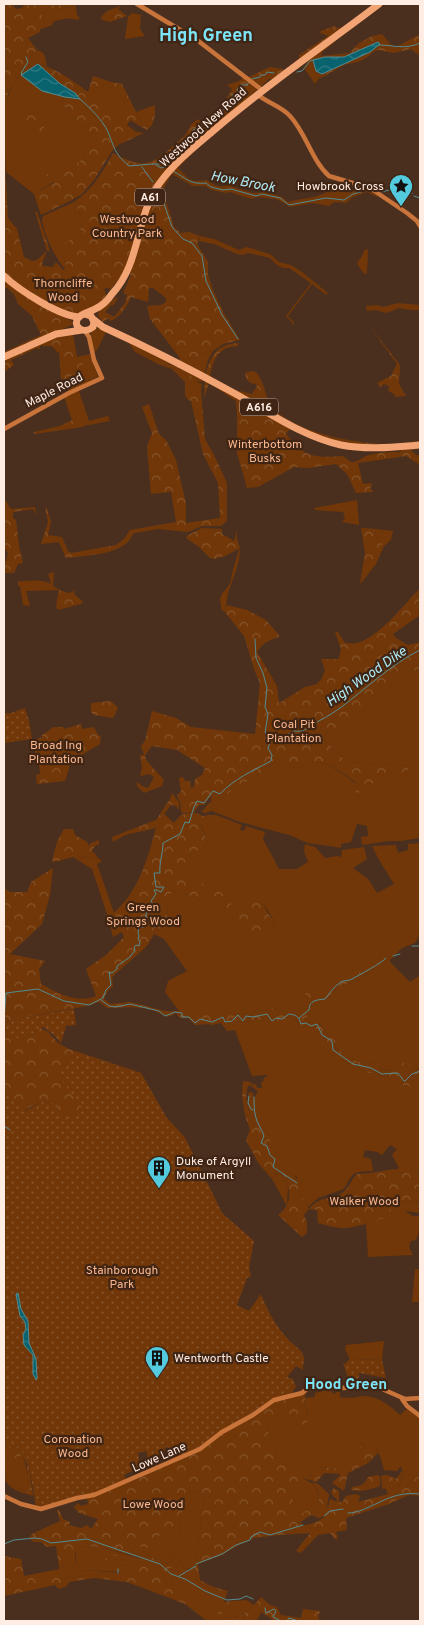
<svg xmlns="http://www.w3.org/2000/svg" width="424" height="1625" font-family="Overpass,sans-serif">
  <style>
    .green { fill: #713708 }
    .forest { fill: url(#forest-crowns); fill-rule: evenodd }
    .wetland { fill: url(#wetland-marsh) }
    .park { fill: url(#park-dots) }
    .water { fill: url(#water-waves); stroke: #538c92 }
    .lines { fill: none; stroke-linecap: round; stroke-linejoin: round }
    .stream { stroke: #538c92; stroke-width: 1 }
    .secondary { stroke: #c8743b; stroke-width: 4.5 }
    .highway { stroke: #f2a474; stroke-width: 7 }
    .labels { text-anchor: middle; stroke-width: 4.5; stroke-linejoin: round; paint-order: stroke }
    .shield { fill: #402514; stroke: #c6b0a4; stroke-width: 1 }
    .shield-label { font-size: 11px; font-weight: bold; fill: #ffece2 }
    .street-label { font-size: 12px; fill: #ffece2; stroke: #402514 }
    .poi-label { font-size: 12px; fill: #ffece2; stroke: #402514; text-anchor: start }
    .park-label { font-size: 12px; fill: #fab78f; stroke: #402514 }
    .water-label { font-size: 14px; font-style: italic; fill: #ace9f4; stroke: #402514 }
    .quarter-label { font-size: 15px; font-weight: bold; fill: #7de5f8; stroke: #402514 }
    .district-label { font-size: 18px; font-weight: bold; fill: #7de5f8; stroke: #402514 }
  </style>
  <defs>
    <pattern id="forest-crowns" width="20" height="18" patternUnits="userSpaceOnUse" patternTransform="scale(1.25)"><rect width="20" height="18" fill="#713708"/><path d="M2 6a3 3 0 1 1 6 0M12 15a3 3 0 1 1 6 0" fill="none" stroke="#86542c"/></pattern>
    <pattern id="wetland-marsh" width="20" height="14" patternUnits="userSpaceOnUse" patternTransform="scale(1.25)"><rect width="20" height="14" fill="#713708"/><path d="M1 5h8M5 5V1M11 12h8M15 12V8" fill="none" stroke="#86542c"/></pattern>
    <pattern id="park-dots" width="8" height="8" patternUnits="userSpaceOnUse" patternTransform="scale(1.25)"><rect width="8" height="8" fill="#713708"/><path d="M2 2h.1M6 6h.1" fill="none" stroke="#86542c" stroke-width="1.8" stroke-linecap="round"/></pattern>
    <pattern id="water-waves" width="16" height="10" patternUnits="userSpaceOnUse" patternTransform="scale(1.25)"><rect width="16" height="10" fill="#09636f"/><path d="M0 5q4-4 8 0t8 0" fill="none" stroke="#2e7a83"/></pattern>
  </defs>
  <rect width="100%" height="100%" fill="#4b2f1e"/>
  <!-- green -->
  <path class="green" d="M 76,6 L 77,15 L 80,18 L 77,20 C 68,17 62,19 53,22 L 52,25 L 44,28 L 42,13 Z
    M 132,13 L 141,15 L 140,29 L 145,36 L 125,39 L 128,17 Z
    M 37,50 C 46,52 45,58 47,66 L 38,64 L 21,75 L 42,91 L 65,97 L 65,107 L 87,132 L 84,157 L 78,163 L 61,173 L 55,181 L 34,194 L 6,172 L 4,146 L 4,97 L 8,97 L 12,85 L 28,63 L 28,59 Z
    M 312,56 L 317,73 L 322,74 L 315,84 L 304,68 L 309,59 Z
    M 103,85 L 118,90 L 127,107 L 119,112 L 112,112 L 95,92 L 95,88 Z
    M 155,105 L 155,116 L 142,123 L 136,112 Z
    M 197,149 L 178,168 C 192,182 188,182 207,180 C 215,186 221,189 230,184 L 236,188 L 253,193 L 266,192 L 282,197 L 288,202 C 306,197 319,199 334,187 C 343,195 354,193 363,187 L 378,196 L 377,197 L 367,192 L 353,197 L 346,203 L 334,202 L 329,206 L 312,203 L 291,207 L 276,199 L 258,197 L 251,199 L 230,192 L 225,193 L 212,190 L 205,186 L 193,186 L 172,174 L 163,189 L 160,185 L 169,173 Z
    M 74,202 L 84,222 L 77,236 L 63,254 L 66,267 L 64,268 C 54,255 45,237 42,220 L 43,216 Z
    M 200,236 L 214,239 L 239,250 L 247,247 L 270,254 L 279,262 L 291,265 L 302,272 L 328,293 L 326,295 L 312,284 L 288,316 L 294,322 L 293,325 L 292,324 L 292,322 L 286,316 L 311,283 L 289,268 L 283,268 L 277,265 L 270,258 L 248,253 L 242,255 L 237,254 L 214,244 L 199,241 Z
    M 365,249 L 368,250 L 367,274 L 363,273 L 357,263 L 362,256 Z
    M 398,303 L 420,305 L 420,310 L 410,310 L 399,308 L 387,313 L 375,310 L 367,311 L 366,306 L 377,305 L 383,307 Z
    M 95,328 L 101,329 L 203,378 L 202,382 L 197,381 L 174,364 L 158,364 L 135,352 L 128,342 L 106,332 L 97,350 L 94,352 C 92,343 87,334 95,328 Z
    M 213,351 L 208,360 L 204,375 L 178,362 L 180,358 L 198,359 L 200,353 Z
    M 90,354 L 98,377 L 86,381 L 80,380 L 73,368 L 79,371 L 77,357 Z
    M 77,390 L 79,391 L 89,421 L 108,416 L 110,421 C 100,422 81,430 73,421 C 69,415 67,404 64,397 Z
    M 357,500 L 359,525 L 342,522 L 345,518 L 343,512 L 315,510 L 314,508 Z
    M 376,529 L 393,531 L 391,540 L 384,546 L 375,535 Z
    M 240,548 C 240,566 231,581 227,598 C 226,604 227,608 222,612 L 220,599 L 222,594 L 230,584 L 233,570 L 239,550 Z
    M 54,572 L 53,586 L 60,590 L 26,591 L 30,606 L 23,605 L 20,586 L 18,586 L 18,581 C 31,582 39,578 51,584 L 48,574 Z
    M 420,670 L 420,838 L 401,841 L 388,841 L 362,845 L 361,837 L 368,836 L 367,826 L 357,824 L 351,842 L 341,844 L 341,848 L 336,847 L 308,843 L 289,835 L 240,822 L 212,811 L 211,807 L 234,789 L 266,770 L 274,762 L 286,762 L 297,769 C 301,767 307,763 312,762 C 326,760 345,775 355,783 L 357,794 L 371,783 L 414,766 L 347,762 L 324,739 L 326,733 L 348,724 L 361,713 L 372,700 L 411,671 Z
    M 210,815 L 216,815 L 242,825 L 240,830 L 244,831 L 246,826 L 265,832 L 263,839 L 279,869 L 297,869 L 308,862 L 304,851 L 305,844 L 315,847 L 325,858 L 337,856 L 341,857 L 342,850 L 364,847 L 367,859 L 353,868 L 368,879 L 377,893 L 394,884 C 386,871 378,859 372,846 L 396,845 L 398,853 L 408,850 L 408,844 L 420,843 L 420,934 L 415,943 L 402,948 L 390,960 L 390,962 L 410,982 L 420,975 L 420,1068 C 410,1073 392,1071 381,1069 L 376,1063 L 358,1062 L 335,1048 L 336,1041 L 328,1035 L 320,1024 L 310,1022 L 307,1019 L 307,1015 L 313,1001 L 324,1001 L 340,986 L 351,983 L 371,972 C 340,980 323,993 299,1013 L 286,1012 L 270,1007 L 263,1011 L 258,1010 L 250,1016 L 234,1013 L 203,1018 L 179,1011 L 165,992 L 168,981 L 187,971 L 164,939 L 154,934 L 167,922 L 168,900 L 173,890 C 193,897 228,906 238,926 C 239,929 239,934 239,937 L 276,924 L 263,903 L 235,912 L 212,887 C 204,887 192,880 188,873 L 179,870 L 189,856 L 208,844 L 201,824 Z
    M 73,857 L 98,858 L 102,861 L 97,864 L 114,913 L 108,917 L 92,869 Z
    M 288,1015 L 298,1022 L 314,1027 L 345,1062 L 361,1068 L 365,1072 L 390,1077 L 412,1086 L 411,1076 L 420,1073 L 420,1172 L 409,1170 L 394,1170 L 399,1168 L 392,1155 L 397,1149 L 390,1145 L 382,1155 L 377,1152 L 365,1150 L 363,1157 L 371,1159 L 373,1171 C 352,1172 354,1171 344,1189 L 318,1198 L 308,1207 L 299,1193 L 298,1186 L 303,1183 L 301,1180 L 297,1181 L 297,1177 L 286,1170 L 281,1173 L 288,1184 L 287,1206 L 272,1179 L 279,1171 L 256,1123 L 254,1124 C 246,1108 247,1103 249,1092 L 253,1093 L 254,1099 L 258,1091 L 251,1086 L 256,1084 L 257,1088 L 262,1088 L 261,1083 L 264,1080 L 263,1078 L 267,1077 L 267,1075 L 252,1076 L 235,1030 L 235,1021 L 257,1022 L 260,1019 Z
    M 417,1200 L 415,1206 L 420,1208 L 420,1213 L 405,1211 L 413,1216 L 420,1216 C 420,1225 420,1232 416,1240 L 411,1241 L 409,1247 L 413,1255 L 368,1257 L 366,1223 L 377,1222 C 390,1198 391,1201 417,1200 Z
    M 415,1269 L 420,1269 L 420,1302 L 412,1302 Z
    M 384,1341 L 382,1360 L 350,1359 L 345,1349 L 346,1345 Z
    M 323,1391 L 331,1391 L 332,1393 L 335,1394 L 336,1392 L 340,1392 L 340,1397 C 348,1399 356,1397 364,1396 C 379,1396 390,1406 400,1415 L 408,1408 L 420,1418 L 420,1475 L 405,1487 L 399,1488 L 404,1469 L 402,1470 L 401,1466 L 397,1471 L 384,1470 L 380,1456 L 372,1441 L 360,1446 L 345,1468 L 310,1467 L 312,1471 L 311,1476 L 302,1478 C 315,1484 318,1487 319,1501 L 297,1517 L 299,1523 L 301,1522 L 302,1525 L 300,1526 L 296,1522 L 282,1526 L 283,1519 L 290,1508 L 299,1468 L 277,1462 L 276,1449 L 267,1429 L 277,1415 L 300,1425 L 308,1420 L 308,1411 L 304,1405 L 305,1398 L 315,1397 L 315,1393 Z
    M 22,1455 C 27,1466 29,1478 29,1491 L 27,1492 C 5,1485 4,1478 4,1456 L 5,1458 L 8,1456 Z
    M 191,1491 L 205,1494 L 196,1562 L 182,1562 L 167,1554 L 174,1561 L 165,1564 L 160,1560 L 131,1551 L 136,1546 L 161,1533 L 179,1534 L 185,1496 Z
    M 76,1546 L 101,1547 L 141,1559 L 140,1564 L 121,1566 L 123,1571 L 120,1573 L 118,1571 L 117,1572 L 81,1570 L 83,1576 L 58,1579 L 56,1572 L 59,1570 L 59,1567 L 76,1565 Z
    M 179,1562 L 189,1566 L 187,1569 L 189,1570 L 194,1566 L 197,1580 L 199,1583 L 227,1593 L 224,1602 L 216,1616 L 207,1612 L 178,1590 L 177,1586 L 170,1584 L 173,1575 L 169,1568 L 175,1568 Z
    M 246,1600 L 254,1605 C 242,1616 236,1619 219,1617 L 230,1601 Z"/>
  <!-- forest -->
  <path class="forest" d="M 4,4 L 12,4 L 16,9 L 22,8 L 25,4 L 76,4 L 76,6 L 42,13 L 44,28 L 40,29 L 40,32 L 28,38 L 37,50 L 28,59 L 28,63 L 12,85 L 7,97 L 4,97 Z
    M 122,5 L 118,9 L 127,16 L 110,22 L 102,20 L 101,17 L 107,11 Z
    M 335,26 L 337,28 L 344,27 L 303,59 L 299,59 L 299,55 L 328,36 L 318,32 Z
    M 382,34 L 390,44 L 396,47 L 420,34 L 420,56 L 411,49 L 394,53 L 378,50 L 373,52 C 368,59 355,64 346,64 L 319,79 L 322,74 L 332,70 L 378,42 L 344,57 L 325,57 L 313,60 L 312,56 L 326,46 L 335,42 L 322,52 L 321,56 L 349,53 L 359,43 L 372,36 Z
    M 38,64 C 56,68 73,81 88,92 L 93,76 L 111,82 L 122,84 L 141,122 L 155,116 L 152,125 L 147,130 L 130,120 L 127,125 L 136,132 L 144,133 L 118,145 L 112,151 L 94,180 L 82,194 L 70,201 L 41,215 L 34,194 L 55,182 L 45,178 L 50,170 L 61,172 L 67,163 L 78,163 L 84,157 L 87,132 L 65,107 L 65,97 L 79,98 L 75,93 L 59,83 ZM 103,85 L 118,90 L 127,107 L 119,112 L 112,112 L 95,92 L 95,88 Z
    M 270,67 L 283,69 L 284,71 L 273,79 L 269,79 L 157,181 L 163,189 L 163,197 L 168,207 L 174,227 L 181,233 L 189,232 L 200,236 L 197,244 L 208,262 L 208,275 L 213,290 L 223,312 L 240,340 L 223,344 L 213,351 L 200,353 L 199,359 L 180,358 L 150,319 L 147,306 L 161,305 L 166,302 L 166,298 L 153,288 L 149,288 L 148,302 L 131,297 C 126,307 121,317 110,321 L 109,318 L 103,322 L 98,316 L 98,312 L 114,299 L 118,297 L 114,305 L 111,305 L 105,312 L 114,317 L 125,303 L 127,295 L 123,293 L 131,275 L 126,271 L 111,289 L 106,288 L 104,290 L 107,297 L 95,307 L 76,316 L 42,301 L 4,274 L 4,146 L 8,218 L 17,229 L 24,257 L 32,261 L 37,260 L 47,251 L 35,212 L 37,212 L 50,251 L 47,251 L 42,263 L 43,266 L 53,267 L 56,262 L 63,270 L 66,267 L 63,254 L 65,243 L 77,236 L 84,222 L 74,202 C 92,190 103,172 113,153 C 139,167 149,168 172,147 C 176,143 183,138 186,134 C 192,125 188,126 198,119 L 200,121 C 220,112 222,108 232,89 L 227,85 L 239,81 L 244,77 L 249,77 Z
    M 21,109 L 44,116 L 44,137 L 25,127 Z
    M 4,279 L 70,320 L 73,322 L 72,325 L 4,355 L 4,352 L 41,335 L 32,316 L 18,304 L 14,294 L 7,288 L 4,289 Z
    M 368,324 L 400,365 L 399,384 L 406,396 L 395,397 L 394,394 L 388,391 L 389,386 L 384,384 L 380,387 L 377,383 L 391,376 L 397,364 Z
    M 73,334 L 77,357 L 84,358 L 82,370 L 79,371 L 73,369 L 80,380 L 86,381 L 97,378 L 68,392 L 69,379 L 61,379 L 59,351 L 58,353 L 52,346 L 40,346 L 40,349 L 38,349 L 37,348 L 11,360 L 14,365 L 4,372 L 4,362 L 8,359 L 56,336 Z
    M 239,343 L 238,346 C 218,347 214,358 210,376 L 235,390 L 252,394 L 257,386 L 256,384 L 250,383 L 246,378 L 245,373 L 252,371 L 257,373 C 260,378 262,382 264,387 C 266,393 267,400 270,405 C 292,432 352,443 385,444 C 397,444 409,442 420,441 L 420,443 L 378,446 L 335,442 L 299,427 L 205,375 C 211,356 216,344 239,343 Z
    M 158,364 C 172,364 178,365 189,374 C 194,378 196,382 202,384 L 201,391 L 205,439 L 214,455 L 227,483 L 227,521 L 221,526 L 202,526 L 188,532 L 158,529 L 134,533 C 131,537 129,542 124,545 C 110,555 83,556 66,558 L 59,542 L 41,544 L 48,522 L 45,507 L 47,509 L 51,522 L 48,535 L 62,537 L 68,551 L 71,553 L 116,545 L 124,539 L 130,530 L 176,522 L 171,492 L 151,494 L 147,447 L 152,433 L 142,407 L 149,404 L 159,434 L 166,440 L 176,460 L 186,504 L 186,523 L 220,518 L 218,483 L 203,454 L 191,401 L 188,400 L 185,395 L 185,382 L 172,369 Z
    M 205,379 L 290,429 L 286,434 C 305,458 314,458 343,456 L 351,462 C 358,462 360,459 366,456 C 378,452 388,452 400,452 L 402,449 L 409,448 L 416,455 L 420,455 L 420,465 L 406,456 L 358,463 L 363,484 L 371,483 L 372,486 L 370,488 L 373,492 L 356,493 L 347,474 L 336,464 L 308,468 L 294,467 L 258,487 L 247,488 L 237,453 L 237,412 L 236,401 L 209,383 L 204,398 Z
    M 72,420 L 77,423 L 85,425 L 83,427 L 34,434 L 34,432 L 60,426 Z
    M 4,498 L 11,509 L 35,507 L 36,515 L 33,509 L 13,512 L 13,518 L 16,520 L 19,546 L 23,563 L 18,564 L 14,573 L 4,573 L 4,562 L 6,561 L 8,553 L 4,548 Z
    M 202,528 L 222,529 L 222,534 L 234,541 L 237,530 L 237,539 L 240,548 L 225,556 L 215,559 L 210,558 L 199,547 L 186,538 L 188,535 Z
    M 361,528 L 376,529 L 375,535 L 384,546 L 376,564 L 361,583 L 360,583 L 365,553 Z
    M 75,588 L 74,594 L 83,602 L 81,604 L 58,610 L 56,606 L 59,590 L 69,593 L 74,591 Z
    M 420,588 L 420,615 L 393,634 L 396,638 L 408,645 L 420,642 L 420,670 L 411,671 L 372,700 L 361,713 L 348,724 L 326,733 L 324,739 L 347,762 L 415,766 L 378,784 L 371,783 L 356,795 L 355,782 C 345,774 326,760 312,762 C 307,763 301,767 297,769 L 286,762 L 281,765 L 274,762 L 266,770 L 234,789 L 211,807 L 212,811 L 205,813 L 202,812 L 207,805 L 211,802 L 211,796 L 204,805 L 199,805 L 194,812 L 183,813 L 181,812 L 180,802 L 177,795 L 181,792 L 179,778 L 183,777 L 185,781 L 190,781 L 191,788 L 194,787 L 195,779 L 202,775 L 205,768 L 177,750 L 152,746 L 145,755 L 146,760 L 164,780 L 162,786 L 144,793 L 137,786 L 137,782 L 142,786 L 148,788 L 154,777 L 150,774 L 140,776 L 142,767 L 140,755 L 144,755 L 141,746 L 145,741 L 152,711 L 176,718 L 191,727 L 255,734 L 260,683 L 255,672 L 244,636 L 224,611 L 227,605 L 247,610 L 266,620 L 279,635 L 279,637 C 271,639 261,644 257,652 L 277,686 L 279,703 L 305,687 L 317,684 L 322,678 L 325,670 L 321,659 L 339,659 L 341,649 L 335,632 L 338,632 L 345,643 C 349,643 353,644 357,643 C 378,638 405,604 420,588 Z
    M 111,701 L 118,708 L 113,718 L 94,715 L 91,712 L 91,703 Z
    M 81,724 L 82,729 L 94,727 L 98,735 L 101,736 L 100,744 L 73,760 L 70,765 L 65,781 L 37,784 L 36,775 L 40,774 L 39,763 L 35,762 L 35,740 L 42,737 L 42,735 L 54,727 L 63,727 L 64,729 Z
    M 172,793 L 179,802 L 179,810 L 176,806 L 171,805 L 164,814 L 174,823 L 181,815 C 188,813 196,811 202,816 L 210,815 L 201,825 L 208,844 L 189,856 L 180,870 L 188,873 C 193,882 204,884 213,888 C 223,892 231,902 235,911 L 240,906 L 258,901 L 263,903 L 267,912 L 276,924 L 239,938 C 239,934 239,929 238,926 C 228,906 193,897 173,890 L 168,900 L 167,922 L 154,934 L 147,946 L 112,977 L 113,986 L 107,992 L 104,999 L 111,1004 L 130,1002 L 165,1011 L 181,1011 L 202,1017 L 200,1013 L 211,1010 L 213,1015 L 223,1015 L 225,1008 L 234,1013 L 250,1016 L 258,1010 L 263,1011 L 270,1007 L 286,1012 L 292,1010 L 299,1012 L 307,989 L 323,993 L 344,976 L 353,976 L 384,959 L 385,961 L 370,972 L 351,983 L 340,986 L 324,1001 L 313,1001 L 307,1015 L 307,1019 L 310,1022 L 316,1020 L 328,1035 L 336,1041 L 335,1048 L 358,1062 L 376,1063 L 381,1069 L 390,1071 L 391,1066 L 407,1062 L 416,1070 L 420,1068 L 420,1073 L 412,1076 L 412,1087 L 390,1083 L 390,1077 L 365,1072 L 361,1068 L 345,1062 L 329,1047 L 329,1044 L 314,1027 L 300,1026 L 298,1022 L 288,1015 L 280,1025 L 260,1019 L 258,1022 L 235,1021 L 235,1030 L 227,1031 L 221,1023 L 211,1025 L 208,1024 L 195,1025 L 188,1018 L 181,1018 L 175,1013 C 167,1021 162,1013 154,1011 C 138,1005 123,1008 107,1008 L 99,1002 L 87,1006 L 19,1018 L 4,1023 L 4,888 L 10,892 L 27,892 L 31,882 L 53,868 L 50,895 L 42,924 L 10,954 L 45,961 L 39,969 L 41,984 C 57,993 78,1004 96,996 L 86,969 L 106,955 L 124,937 L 122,932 L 113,937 L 108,917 C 137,897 147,861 156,828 L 125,835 L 113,842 L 112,837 L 156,820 L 170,799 Z
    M 64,829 L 73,829 L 75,835 L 87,842 L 89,846 L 91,843 L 99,840 L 99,845 L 96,845 L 92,850 L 98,858 L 73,857 L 55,862 L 52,861 L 57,842 Z
    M 40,1028 L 48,1032 L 58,1043 L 69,1049 L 141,1073 L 166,1117 L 185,1138 L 222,1213 C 200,1204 196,1203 180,1222 L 182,1225 L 175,1230 L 169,1218 L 162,1195 L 165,1191 L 163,1184 L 153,1182 L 154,1186 L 150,1190 L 151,1197 L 156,1197 L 160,1201 L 162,1213 C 142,1204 145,1202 142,1181 L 133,1179 L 111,1151 L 74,1131 L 53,1103 L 41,1102 L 28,1108 L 13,1120 L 53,1156 L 29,1172 L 4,1142 L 4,1111 L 16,1103 L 4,1083 L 4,1058 L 6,1057 L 4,1051 L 4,1032 L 9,1031 C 21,1045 27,1037 40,1028 Z
    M 243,1081 L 250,1082 L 254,1085 L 248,1086 C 244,1098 248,1112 254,1124 L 256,1123 L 253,1112 L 255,1109 L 266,1125 L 279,1170 L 272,1179 L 259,1164 L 246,1140 L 250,1130 L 245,1115 L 242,1095 Z
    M 394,1169 L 394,1170 L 409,1170 L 420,1172 L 420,1208 L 414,1206 L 417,1200 L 393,1201 L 386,1206 L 395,1214 L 392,1219 L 379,1219 L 377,1222 C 368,1223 361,1225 353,1227 C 342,1230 329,1226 318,1223 L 317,1210 L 309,1209 L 304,1215 L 307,1223 L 307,1233 L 302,1237 L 278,1215 C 293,1204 292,1187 281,1172 L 286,1170 C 291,1173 296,1175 297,1181 L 301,1180 L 304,1183 L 298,1186 L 299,1193 L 309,1209 C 320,1196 329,1200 342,1193 C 349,1189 351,1179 357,1174 L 371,1173 Z
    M 306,1392 L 304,1405 C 308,1411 310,1417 306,1424 L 300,1425 L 277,1415 L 267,1429 L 276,1449 L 277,1462 L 299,1468 L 297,1478 L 299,1483 L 290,1508 L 283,1519 L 282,1526 L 295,1521 L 300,1526 C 308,1525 320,1522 325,1516 L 319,1518 L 311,1515 L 299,1523 L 296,1520 L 297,1517 L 319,1501 L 318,1491 L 312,1482 L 318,1484 L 329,1494 L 327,1506 L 328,1507 L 330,1499 L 337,1502 L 337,1499 L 333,1496 L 331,1492 L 334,1488 L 339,1491 L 339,1502 L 342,1502 L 346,1496 L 356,1494 L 360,1496 L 358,1502 L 388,1494 L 386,1489 L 382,1488 L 381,1476 L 387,1475 L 396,1479 L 404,1468 L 399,1487 L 405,1487 L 420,1475 L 420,1496 L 409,1495 L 389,1504 L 346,1518 L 347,1530 L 336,1532 L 338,1539 L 335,1539 L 330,1533 L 318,1535 L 301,1553 L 296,1551 L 310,1533 L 278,1535 L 254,1538 L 237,1546 L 222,1555 L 198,1564 L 200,1580 L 211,1586 L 228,1591 L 227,1593 L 199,1583 L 197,1580 L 194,1567 L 187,1569 L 189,1566 L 179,1562 L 175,1568 L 169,1568 L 173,1575 L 170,1584 L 177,1586 L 179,1590 L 207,1612 L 216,1616 L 224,1602 L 230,1601 L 220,1617 C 241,1620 248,1612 261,1597 L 270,1605 L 277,1607 L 281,1615 L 301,1618 L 303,1609 L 320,1611 L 318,1619 L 327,1621 L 275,1621 L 261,1612 L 257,1621 L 247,1620 L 242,1621 L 207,1621 L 185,1604 L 127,1582 L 94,1578 L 69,1582 L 67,1586 L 59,1589 L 55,1585 L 4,1596 L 4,1556 L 21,1559 L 24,1576 L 60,1569 L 57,1572 L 59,1579 L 82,1576 L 80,1573 L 81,1570 L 120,1573 L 123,1571 L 121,1566 L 140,1564 L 141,1558 L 101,1547 L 76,1546 L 75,1559 L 76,1565 L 59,1567 L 56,1546 L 47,1547 L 41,1542 L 34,1542 L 29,1538 L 32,1534 L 60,1521 L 57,1510 L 59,1510 L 63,1519 L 70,1522 L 69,1525 L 81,1528 L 87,1525 L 91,1529 L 98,1519 L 79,1513 L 74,1507 L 78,1503 L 81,1506 L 88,1504 L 87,1498 L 134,1480 L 223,1432 L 272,1402 ZM 191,1491 L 205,1494 L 196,1562 L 182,1562 L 165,1553 L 174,1561 L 165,1564 L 160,1560 L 131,1551 L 136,1546 L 151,1548 L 161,1533 L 166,1536 L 179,1534 L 185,1496 Z
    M 372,1440 L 378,1453 L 368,1463 L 348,1473 L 344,1491 L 332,1483 L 341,1474 L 324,1473 L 317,1482 L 302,1478 L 302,1476 L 307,1477 L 311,1476 L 312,1471 L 309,1467 L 345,1468 L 360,1446 Z
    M 11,1446 L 19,1448 L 28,1459 L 33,1496 C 21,1492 5,1489 4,1474 C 10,1484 16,1488 26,1492 L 29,1491 L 27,1464 L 22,1455 L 14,1458 L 8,1456 L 5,1459 L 4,1456 L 4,1448 Z
    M 378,1475 L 380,1477 L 380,1486 C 370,1490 361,1492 351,1490 L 352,1487 C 359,1486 365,1485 368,1477 Z"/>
  <!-- wetland -->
  <path class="wetland" d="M 102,1551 L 126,1558 L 125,1562 L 119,1563 L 101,1559 Z"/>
  <!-- park -->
  <path class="park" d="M 25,708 L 29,721 L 32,739 L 4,743 L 4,713 L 11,713 Z
    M 74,1009 L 76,1025 L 66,1026 L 61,1043 L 54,1035 L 43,1027 C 28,1033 23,1048 9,1031 L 4,1032 L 4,1023 L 19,1018 Z
    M 79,1053 L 141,1073 L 166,1117 L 185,1138 L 222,1213 L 254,1241 L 249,1267 L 251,1276 L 247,1278 L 237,1305 L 249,1311 L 261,1294 C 267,1310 275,1325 287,1338 C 291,1344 301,1348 303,1355 C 306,1360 302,1365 303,1370 L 296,1366 L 287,1377 L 293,1379 L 296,1387 L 290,1395 L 273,1399 L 199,1448 L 172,1461 L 169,1456 L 168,1447 L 164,1448 L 165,1455 L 155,1455 L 156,1462 L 150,1465 L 146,1451 L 138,1453 L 140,1467 L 124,1475 L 127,1481 L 93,1495 L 41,1508 L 36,1507 L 28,1459 L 19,1448 L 11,1446 L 4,1448 L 4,1083 L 23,1112 L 41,1102 L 53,1103 L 66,1120 L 82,1107 L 56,1073 Z
    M 350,1359 L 382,1360 L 386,1378 L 359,1373 L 359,1378 L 349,1381 L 343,1363 L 345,1364 Z"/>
  <!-- water -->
  <path class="water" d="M 378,42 L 380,44 L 370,52 L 322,74 L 316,71 L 313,60 L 325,57 L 344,57 Z
    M 38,64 L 59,83 L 75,93 L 80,99 L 65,97 L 42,91 L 21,75 Z
    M 18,1293 L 21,1309 L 28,1321 L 29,1343 L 36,1359 L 37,1378 L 36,1380 L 33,1374 L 33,1355 L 24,1345 L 23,1335 L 26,1329 L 25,1322 L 20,1316 L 16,1294 Z"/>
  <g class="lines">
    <!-- stream -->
    <path class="stream" d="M 379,45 C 393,45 406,50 420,43
      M 297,72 L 302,71 L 310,61 L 313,60
      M 23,75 L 21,73 L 28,62 L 26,57
      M 252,79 L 260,77 L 261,75 L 265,75 L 267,72 L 274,73
      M 80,99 C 91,109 102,119 108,132 C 115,149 114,153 129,166 L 152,164 L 163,164 L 181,148 L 183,144 L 190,140 L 193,136 L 193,130 L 200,127 C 202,120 210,120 215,118 L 218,113 L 219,114 L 222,113 L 222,110 L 225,109 L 228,103 L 232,99 L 232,95 L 235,96 L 239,93 L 237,90 L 241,85 L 247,85 L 249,82
      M 156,165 L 161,168 L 166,167 L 168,169
      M 142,167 L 153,182
      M 173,171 C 186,178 190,185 206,183 L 211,187 L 223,190 L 231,189 L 256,196 L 262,194 L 280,198 L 289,205 L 326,198 L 344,200 L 353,194 L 368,190
      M 160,192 L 172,227 L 183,239 L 192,243 L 202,256 L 206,281 L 222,315 L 238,339
      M 381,192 L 394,189 L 412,193
      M 414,196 L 420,198
      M 255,639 L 256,658 L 263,673 L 267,688 L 265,707 L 268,714 L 265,733 L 270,737 L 270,741
      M 270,741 L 280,739 L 294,731 C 300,732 305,731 310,726 C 320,720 331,715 340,708 C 367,688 390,665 420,650
      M 412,946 L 419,946 L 420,944
      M 393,956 L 400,954
      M 101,1000 L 109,1006 L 116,1007 L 130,1004 L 159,1011 L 165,1016 L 175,1012 L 182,1013 L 182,1017 L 189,1017 L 195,1023 L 200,1019 L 212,1022 L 223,1017 L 225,1022 L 232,1021 L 238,1015 L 243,1021 L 246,1016 L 253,1017 L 267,1014 L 272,1021 L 276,1018 L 282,1019 L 289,1014 C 297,1015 299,1017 301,1024 L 306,1023 L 311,1026 L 317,1024 L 322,1035 L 332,1041 L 333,1050 L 353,1064 L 371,1068 L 382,1074 L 398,1073 L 404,1081 L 405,1081 L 412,1074 L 420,1071
      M 299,1018 L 309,1010 C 309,1000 317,1000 325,999 C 330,993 334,986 341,982 C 345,980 349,981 352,979 C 359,975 382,963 386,958
      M 4,1021 L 6,993 L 38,989 L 64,1001 L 89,1005 L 103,998 L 106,990 L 111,985 L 109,972 L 112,973 L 117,969 L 117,966 L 130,957 L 135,950 L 134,947 L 136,945 L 139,946 L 140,942 L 138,939 L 139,936 L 138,932 L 139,928 L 146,926 L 146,914 L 150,907 L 150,905 L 153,904 L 151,901 L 156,894 L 154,890 L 157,890 L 161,892 L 164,887 L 156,887 L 154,873 L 160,873 C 159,862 163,854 163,843 L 180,834 L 185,822 L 189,823 L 194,807 L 197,801 L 204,803 L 213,791 L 220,794 C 234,779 252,771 271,761 L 272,755 L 268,748 L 270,742
      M 249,1096 L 248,1103 L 251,1109 L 253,1110
      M 254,1097 C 254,1105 254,1113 257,1121 C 259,1126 262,1130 264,1136 L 261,1143 L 267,1146 L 270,1155 L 275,1159 L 273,1167 L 297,1183
      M 4,1126 L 10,1130
      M 348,1513 C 359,1513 368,1507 378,1503 C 391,1496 405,1492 420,1494
      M 325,1516 L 325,1515 L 330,1511 L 343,1509
      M 4,1544 L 14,1540 L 35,1538 L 42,1539 L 51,1543 L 87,1539 L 160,1564 L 171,1574 L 185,1579 L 205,1591 L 227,1600 L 240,1599 L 246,1596 L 253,1599
      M 196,1564 L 222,1554 L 236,1545 L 250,1540 L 251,1537 L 260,1532 L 270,1535 L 303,1525
      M 118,1573 L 118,1569
      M 179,1576 L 196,1566
      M 265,1608 L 266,1613 L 274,1609 L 276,1611 L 273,1617 L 281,1621
      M 287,1621 L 289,1618 L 298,1621"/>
    <!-- secondary -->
    <path class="secondary" d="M 137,4 L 197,40 L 262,90
      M 257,94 C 267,103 281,106 290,116 C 306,133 312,161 329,176 L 366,187 L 373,190 L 407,213 L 417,221 L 420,226
      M 4,429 L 69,393 L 102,378 L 94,360 L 89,337 L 85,331
      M 402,1399 L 407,1406 L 420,1416
      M 4,1496 L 21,1504 L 41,1509 L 77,1498 L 94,1495 L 200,1449 L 222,1432 L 253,1415 L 274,1400 L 302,1393 L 312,1385 L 344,1388 L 368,1385 L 380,1388 L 405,1399 L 420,1398"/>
    <!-- highway -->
    <path class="highway" d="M 4,276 C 19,290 59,316 79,317
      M 84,314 L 91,316 L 94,322 L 93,327 C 84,335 72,327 78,318 C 82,313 90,312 95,309 C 102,306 108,300 112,294 C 141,263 135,218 159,184 C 174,163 194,147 213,131 C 266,85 324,46 379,4
      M 93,319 L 103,327 C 147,347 190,369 232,392 C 267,411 301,436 341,445 C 367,450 394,447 420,445
      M 4,357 L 56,334 L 82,330"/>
  </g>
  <!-- icons -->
  <defs>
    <g id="sight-pin" transform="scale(1.25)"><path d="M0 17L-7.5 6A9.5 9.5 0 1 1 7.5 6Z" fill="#54cade" stroke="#402514"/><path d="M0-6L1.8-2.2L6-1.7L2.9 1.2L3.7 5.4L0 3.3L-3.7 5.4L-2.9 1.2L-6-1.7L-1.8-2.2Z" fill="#111"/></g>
    <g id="building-pin" transform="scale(1.25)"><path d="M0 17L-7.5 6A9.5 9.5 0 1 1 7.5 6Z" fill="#54cade" stroke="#402514"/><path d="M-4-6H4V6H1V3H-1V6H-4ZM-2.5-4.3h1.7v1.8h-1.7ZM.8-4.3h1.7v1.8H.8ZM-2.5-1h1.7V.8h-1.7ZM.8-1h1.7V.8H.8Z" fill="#111"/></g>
  </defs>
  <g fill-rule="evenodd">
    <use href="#sight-pin" x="401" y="186"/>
    <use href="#building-pin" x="159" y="1168"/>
    <use href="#building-pin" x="157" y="1358"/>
  </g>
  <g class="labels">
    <!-- shield labels -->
    <g class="shield">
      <rect x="135" y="188.5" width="30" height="17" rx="4"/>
      <rect x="240" y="398.5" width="38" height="17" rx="4"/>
    </g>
    <g class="shield-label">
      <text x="150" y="201">A61</text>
      <text x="259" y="411">A616</text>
    </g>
    <!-- street labels -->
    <g class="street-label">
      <text transform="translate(203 127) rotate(-42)" y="4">Westwood New Road</text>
      <text transform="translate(54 390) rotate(-27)" y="4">Maple Road</text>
      <text transform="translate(159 1457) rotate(-24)" y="4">Lowe Lane</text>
    </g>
    <!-- poi labels -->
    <g class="poi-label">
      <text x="384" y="190" text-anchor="end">Howbrook Cross</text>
      <text x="176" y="1165">Duke of Argyll<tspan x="176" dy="14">Monument</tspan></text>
      <text x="174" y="1362">Wentworth Castle</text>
    </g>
    <!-- park labels -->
    <g class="park-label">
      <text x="127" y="223">Westwood<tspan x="127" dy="14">Country Park</tspan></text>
      <text x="63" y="287">Thorncliffe<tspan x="63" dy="14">Wood</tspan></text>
      <text x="265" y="448">Winterbottom<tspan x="265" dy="14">Busks</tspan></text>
      <text x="294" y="728">Coal Pit<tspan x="294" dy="14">Plantation</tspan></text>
      <text x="56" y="749">Broad Ing<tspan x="56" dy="14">Plantation</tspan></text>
      <text x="143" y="911">Green<tspan x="143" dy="14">Springs Wood</tspan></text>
      <text x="364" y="1205">Walker Wood</text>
      <text x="122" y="1274">Stainborough<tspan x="122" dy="14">Park</tspan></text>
      <text x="73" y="1443">Coronation<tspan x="73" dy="14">Wood</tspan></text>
      <text x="153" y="1508">Lowe Wood</text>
    </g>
    <!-- water labels -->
    <g class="water-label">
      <text transform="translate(243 181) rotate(11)" y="5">How Brook</text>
      <text transform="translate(366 676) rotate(-35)" y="5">High Wood Dike</text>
    </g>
    <!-- quarter labels -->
    <g class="quarter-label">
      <text x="346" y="1389">Hood Green</text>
    </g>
    <!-- district labels -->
    <g class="district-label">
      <text x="206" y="41">High Green</text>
    </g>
  </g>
  <!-- border -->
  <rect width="424" height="1625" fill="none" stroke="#ffece2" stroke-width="10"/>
</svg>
